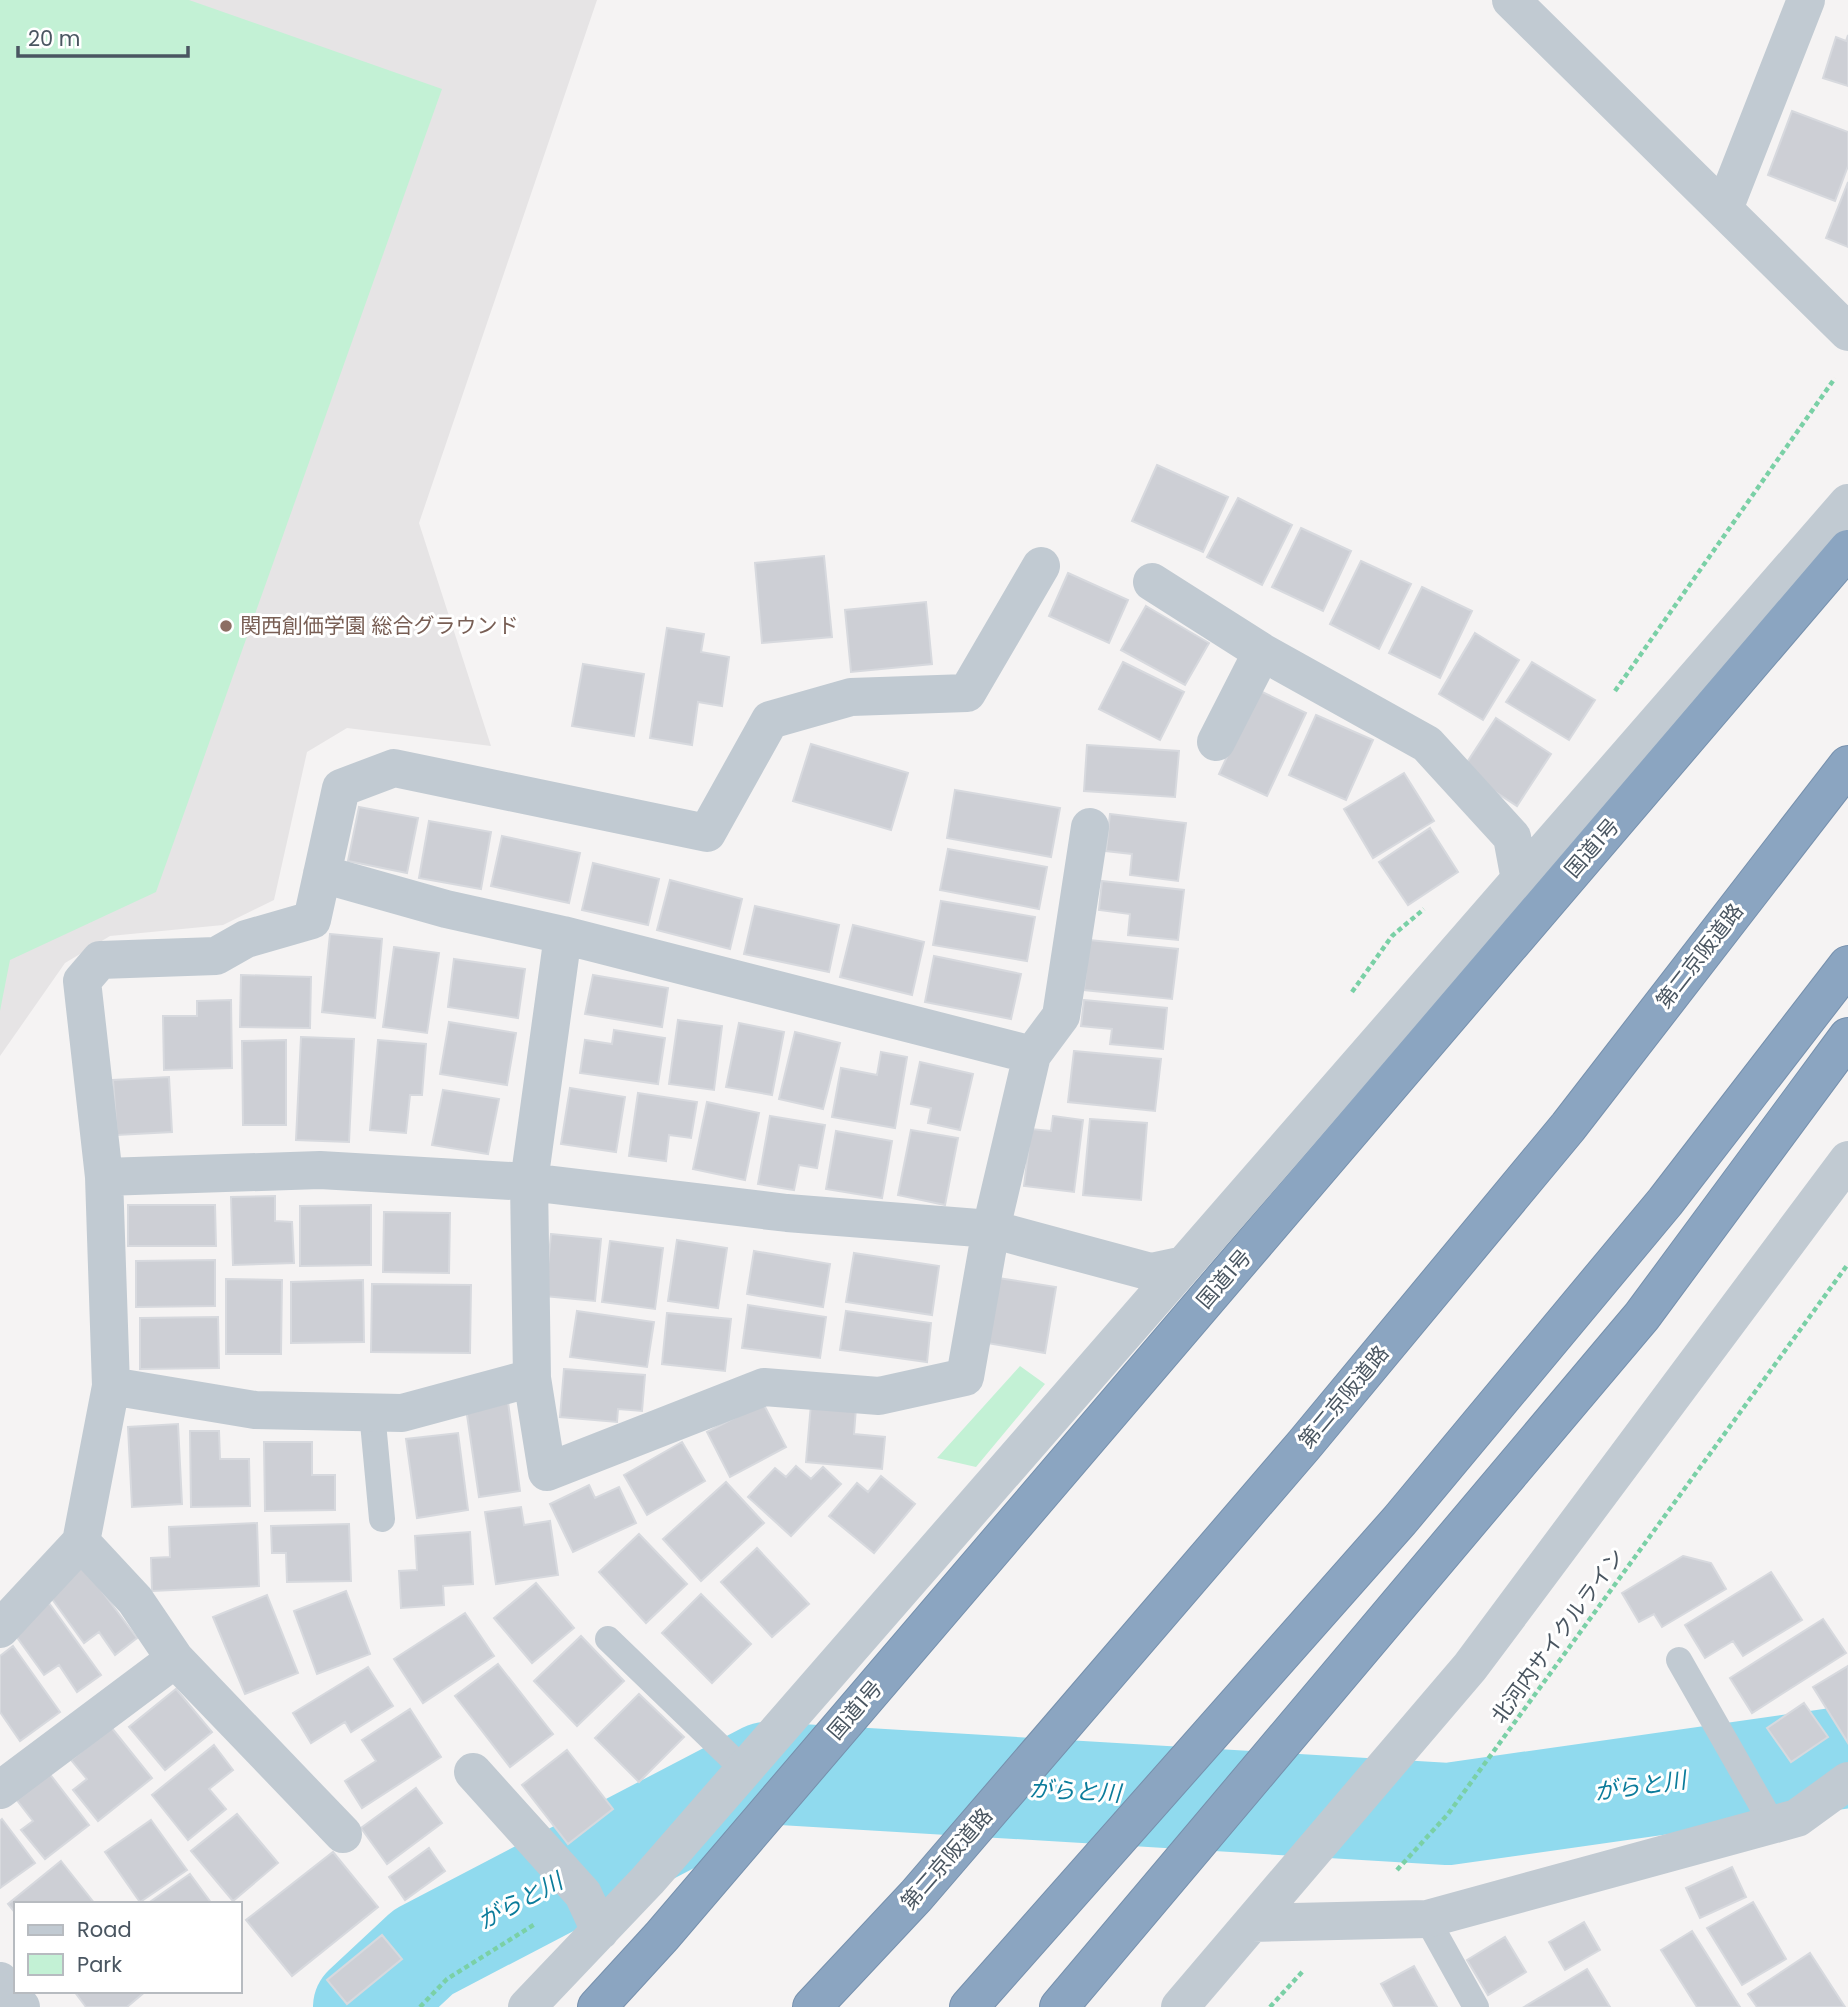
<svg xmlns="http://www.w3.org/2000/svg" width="1848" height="2007" font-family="Poppins,'Noto Sans JP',sans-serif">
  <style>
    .education { fill: #e6e4e5 }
    .green { fill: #c3f1d5 }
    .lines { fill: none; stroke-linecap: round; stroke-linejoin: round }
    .river { stroke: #90daee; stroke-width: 102 }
    .building { fill: #cdcfd5; stroke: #d7d9de; stroke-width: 2 }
    .highway-casing { stroke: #7690ad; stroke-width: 40 }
    .path { stroke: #7ad0a6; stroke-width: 4.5; stroke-dasharray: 5 3.5; stroke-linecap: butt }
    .lane { stroke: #c1cad2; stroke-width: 26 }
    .street { stroke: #c1cad2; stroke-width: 38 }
    .highway { stroke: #8ba5c1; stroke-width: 38 }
    .education-dot { fill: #8d6e63; stroke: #fff; stroke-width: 2.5 }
    .labels { text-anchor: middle; stroke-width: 6; stroke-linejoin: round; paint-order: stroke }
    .education-label { font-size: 21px; fill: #785e54; stroke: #fff; text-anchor: start }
    .street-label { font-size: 21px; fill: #4a5661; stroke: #fff }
    .water-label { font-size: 23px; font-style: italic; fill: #0c7c9b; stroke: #fff }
  </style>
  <rect width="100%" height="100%" fill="#f5f3f3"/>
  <!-- education -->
  <path class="education" d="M 0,0 L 597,0 L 419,523 L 491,746 L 347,728 L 307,752 L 274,900 L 223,925 L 110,936 L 65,963 L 0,1056 Z"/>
  <!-- green -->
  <path class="green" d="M 0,0 L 189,0 L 442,89 L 156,892 L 10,960 L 0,1011 Z
    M 1020,1366 L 1045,1384 L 976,1467 L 937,1458 Z"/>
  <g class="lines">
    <!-- river -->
    <path class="river" d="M 364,2007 L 423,1952 L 766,1773 L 1448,1814 L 1848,1757"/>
  </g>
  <!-- building -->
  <path class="building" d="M 1848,35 L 1848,86 L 1823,78 L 1836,37 L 1846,41 Z
    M 1792,111 L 1848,132 L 1848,166 L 1835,201 L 1768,175 Z
    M 1848,182 L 1848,247 L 1826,238 Z
    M 1157,465 L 1228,497 L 1203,552 L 1132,521 Z
    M 1238,498 L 1292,525 L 1262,585 L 1207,557 Z
    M 1301,528 L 1351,551 L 1323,611 L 1272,587 Z
    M 824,556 L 832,637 L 762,643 L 755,563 Z
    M 1361,561 L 1411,584 L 1379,649 L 1330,624 Z
    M 1068,573 L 1128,600 L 1109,643 L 1049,616 Z
    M 1422,587 L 1472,611 L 1440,678 L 1389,653 Z
    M 926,602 L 932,664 L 851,672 L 845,610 Z
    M 1146,606 L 1209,643 L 1185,685 L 1121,650 Z
    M 667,628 L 704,634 L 701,652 L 729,657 L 722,706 L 698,702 L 692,745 L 650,738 Z
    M 1475,633 L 1519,660 L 1483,720 L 1439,694 Z
    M 1123,662 L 1184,692 L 1160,740 L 1099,709 Z
    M 1532,662 L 1595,700 L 1569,740 L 1506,702 Z
    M 583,664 L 644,674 L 634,736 L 572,726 Z
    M 1258,690 L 1306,713 L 1267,796 L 1219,774 Z
    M 1316,715 L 1373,740 L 1346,800 L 1289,775 Z
    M 1496,718 L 1551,754 L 1517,806 L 1462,770 Z
    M 811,744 L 908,773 L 891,830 L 793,801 Z
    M 1087,745 L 1179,751 L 1175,797 L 1084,791 Z
    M 1404,773 L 1434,821 L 1373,858 L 1344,809 Z
    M 955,790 L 1060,808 L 1051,857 L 947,838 Z
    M 359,807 L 418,818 L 407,873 L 348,861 Z
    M 1110,814 L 1186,823 L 1178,881 L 1130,875 L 1132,854 L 1106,851 Z
    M 429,821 L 491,832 L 481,889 L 419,878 Z
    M 1430,828 L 1458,872 L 1408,905 L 1379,862 Z
    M 502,836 L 580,853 L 569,903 L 491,886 Z
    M 948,849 L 1047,867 L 1039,909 L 940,890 Z
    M 593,863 L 659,879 L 648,925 L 582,910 Z
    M 670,880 L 742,899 L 730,949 L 657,930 Z
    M 1102,881 L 1184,890 L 1178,940 L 1128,935 L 1130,914 L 1099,910 Z
    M 941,901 L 1035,917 L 1027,961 L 933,945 Z
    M 755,906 L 839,925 L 829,972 L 744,954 Z
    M 853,925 L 924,942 L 912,995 L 840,977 Z
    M 330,934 L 382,939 L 375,1018 L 322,1012 Z
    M 1089,940 L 1178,949 L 1172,999 L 1084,990 Z
    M 394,947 L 439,953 L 427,1033 L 383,1027 Z
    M 934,956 L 1021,974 L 1011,1019 L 925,1002 Z
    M 454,959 L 525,969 L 518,1018 L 448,1007 Z
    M 241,975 L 311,977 L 310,1028 L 240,1027 Z
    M 593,975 L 668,988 L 662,1027 L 585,1014 Z
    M 231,1000 L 232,1068 L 164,1070 L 163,1016 L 197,1016 L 197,1001 Z
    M 1084,1000 L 1167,1008 L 1163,1049 L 1110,1044 L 1112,1029 L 1081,1026 Z
    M 678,1020 L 722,1026 L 714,1090 L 669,1084 Z
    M 449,1022 L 516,1033 L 507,1085 L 440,1074 Z
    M 739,1023 L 784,1032 L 772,1095 L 726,1087 Z
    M 614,1030 L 665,1038 L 658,1084 L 580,1073 L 585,1040 L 612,1044 Z
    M 795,1032 L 840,1043 L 823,1109 L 779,1099 Z
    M 301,1037 L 354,1039 L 349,1142 L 296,1140 Z
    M 286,1040 L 286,1125 L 243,1125 L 242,1041 Z
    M 378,1040 L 426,1044 L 422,1095 L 410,1095 L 406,1133 L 370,1130 Z
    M 1074,1051 L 1161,1059 L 1155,1111 L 1068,1102 Z
    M 881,1052 L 907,1057 L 895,1128 L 832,1117 L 841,1068 L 877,1075 Z
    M 920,1062 L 973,1074 L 960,1130 L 928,1123 L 931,1108 L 911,1104 Z
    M 169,1077 L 172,1132 L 117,1135 L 113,1080 Z
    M 570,1088 L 625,1097 L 616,1152 L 561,1144 Z
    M 443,1090 L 499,1099 L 488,1154 L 432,1145 Z
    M 638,1093 L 697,1102 L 691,1138 L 669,1135 L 666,1161 L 629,1156 Z
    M 707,1102 L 759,1113 L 745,1180 L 693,1169 Z
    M 770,1116 L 825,1125 L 817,1168 L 799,1165 L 794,1190 L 758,1184 Z
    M 1053,1116 L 1083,1120 L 1074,1192 L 1024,1186 L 1031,1129 L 1051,1131 Z
    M 1090,1119 L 1147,1123 L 1141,1200 L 1083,1195 Z
    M 911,1130 L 958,1138 L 945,1205 L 898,1195 Z
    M 836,1131 L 892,1141 L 882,1198 L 826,1189 Z
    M 275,1196 L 275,1221 L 292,1222 L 294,1263 L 233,1265 L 231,1197 Z
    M 128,1205 L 215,1205 L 216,1246 L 128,1246 Z
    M 371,1205 L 371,1265 L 300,1266 L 300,1206 Z
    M 384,1212 L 450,1213 L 449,1273 L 383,1272 Z
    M 551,1234 L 601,1239 L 595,1301 L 545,1296 Z
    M 677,1240 L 727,1248 L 718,1308 L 668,1301 Z
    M 610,1241 L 663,1248 L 655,1309 L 602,1302 Z
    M 754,1251 L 830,1264 L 823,1307 L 747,1294 Z
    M 854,1253 L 939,1266 L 932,1315 L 846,1302 Z
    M 215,1260 L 215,1306 L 136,1307 L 136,1261 Z
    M 998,1278 L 1056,1287 L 1045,1353 L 987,1343 Z
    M 226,1279 L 282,1280 L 281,1354 L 226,1354 Z
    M 363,1280 L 364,1342 L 291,1343 L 291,1282 Z
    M 372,1284 L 471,1285 L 470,1353 L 371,1352 Z
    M 748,1305 L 826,1317 L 820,1358 L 742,1348 Z
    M 577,1311 L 654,1322 L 647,1367 L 570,1357 Z
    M 846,1311 L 931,1323 L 927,1362 L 840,1350 Z
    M 667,1313 L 731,1319 L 725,1371 L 662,1364 Z
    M 218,1317 L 219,1368 L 140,1369 L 140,1318 Z
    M 564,1369 L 645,1375 L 642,1411 L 618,1409 L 617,1422 L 560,1417 Z
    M 508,1402 L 520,1491 L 479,1497 L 466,1408 Z
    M 763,1403 L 786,1447 L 730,1477 L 707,1432 Z
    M 811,1404 L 856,1408 L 854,1434 L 885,1437 L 882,1469 L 806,1462 Z
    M 178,1424 L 182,1504 L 132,1507 L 128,1427 Z
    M 190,1431 L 219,1431 L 220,1459 L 249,1459 L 250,1506 L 191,1507 Z
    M 458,1433 L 468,1510 L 417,1518 L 406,1439 Z
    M 264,1442 L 312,1442 L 312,1475 L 335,1475 L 335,1510 L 265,1511 Z
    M 682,1442 L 705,1481 L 647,1515 L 624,1475 Z
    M 796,1466 L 811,1479 L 823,1467 L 841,1484 L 791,1536 L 748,1497 L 775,1468 L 786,1477 Z
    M 881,1476 L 915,1504 L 874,1553 L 829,1516 L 857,1483 L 868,1492 Z
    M 726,1482 L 764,1523 L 701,1581 L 663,1539 Z
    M 589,1485 L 595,1498 L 619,1487 L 636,1523 L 573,1552 L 550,1504 Z
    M 521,1507 L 524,1525 L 550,1521 L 558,1575 L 496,1584 L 485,1512 Z
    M 257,1523 L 259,1586 L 152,1591 L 151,1558 L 170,1557 L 169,1527 Z
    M 349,1524 L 351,1581 L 287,1582 L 286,1553 L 272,1553 L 271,1526 Z
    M 470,1532 L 473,1584 L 443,1586 L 444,1605 L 401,1608 L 399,1571 L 417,1570 L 415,1536 Z
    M 639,1534 L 687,1584 L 646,1623 L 599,1572 Z
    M 757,1548 L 809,1604 L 772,1637 L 721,1582 Z
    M 1683,1556 L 1711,1563 L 1726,1589 L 1662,1627 L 1654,1614 L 1639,1622 L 1622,1593 Z
    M 83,1566 L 137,1638 L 115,1655 L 99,1632 L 84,1643 L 47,1592 Z
    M 1771,1572 L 1802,1620 L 1743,1656 L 1733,1641 L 1705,1658 L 1685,1625 Z
    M 536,1583 L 574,1628 L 532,1663 L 494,1618 Z
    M 346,1591 L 370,1654 L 317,1674 L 294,1611 Z
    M 701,1594 L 751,1644 L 712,1683 L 662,1633 Z
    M 267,1595 L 298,1673 L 245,1694 L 213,1617 Z
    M 49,1603 L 101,1675 L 77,1692 L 59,1665 L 44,1675 L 11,1629 Z
    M 465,1613 L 494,1656 L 423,1703 L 394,1659 Z
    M 1823,1619 L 1846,1653 L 1752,1713 L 1730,1678 Z
    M 581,1636 L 624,1681 L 577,1726 L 534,1681 Z
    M 13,1646 L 60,1712 L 20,1741 L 0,1712 L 0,1656 Z
    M 498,1664 L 553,1734 L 510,1767 L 455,1696 Z
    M 1848,1666 L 1848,1743 L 1813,1687 Z
    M 368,1667 L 393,1706 L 351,1732 L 345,1722 L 311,1743 L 293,1713 Z
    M 176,1689 L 212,1732 L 165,1770 L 129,1727 Z
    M 639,1694 L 684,1737 L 639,1782 L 595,1738 Z
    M 1804,1703 L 1828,1737 L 1791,1762 L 1767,1728 Z
    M 410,1709 L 441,1757 L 362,1808 L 345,1781 L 376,1761 L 362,1740 Z
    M 111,1727 L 152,1778 L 98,1821 L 73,1790 L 87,1779 L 71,1760 Z
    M 214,1745 L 233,1770 L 209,1789 L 226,1809 L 188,1840 L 152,1795 Z
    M 567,1750 L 613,1809 L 568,1844 L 522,1785 Z
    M 49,1773 L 89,1825 L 45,1859 L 21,1830 L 33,1821 L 16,1799 Z
    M 416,1788 L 442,1823 L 387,1864 L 361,1828 Z
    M 237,1814 L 278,1863 L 233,1901 L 191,1851 Z
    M 2,1819 L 35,1863 L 0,1888 L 0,1821 Z
    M 151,1820 L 187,1870 L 140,1902 L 105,1852 Z
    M 429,1848 L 445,1871 L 405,1900 L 389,1877 Z
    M 333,1852 L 378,1907 L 292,1976 L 246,1920 Z
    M 61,1861 L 95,1904 L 16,1904 L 16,1914 L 8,1904 Z
    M 1732,1867 L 1746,1897 L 1700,1918 L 1686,1888 Z
    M 190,1874 L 212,1904 L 147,1904 Z
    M 1753,1902 L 1786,1959 L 1742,1985 L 1707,1928 Z
    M 1584,1922 L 1600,1950 L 1565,1970 L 1549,1942 Z
    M 1692,1931 L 1740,2007 L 1697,2007 L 1661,1950 Z
    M 382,1935 L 402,1959 L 347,2004 L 327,1980 Z
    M 1505,1937 L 1526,1972 L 1488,1995 L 1467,1960 Z
    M 1810,1953 L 1845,2007 L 1757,2007 L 1748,1994 Z
    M 1414,1966 L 1437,2007 L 1394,2007 L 1381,1984 Z
    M 1587,1969 L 1610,2007 L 1524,2007 Z
    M 74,1991 L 146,1991 L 127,2007 L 86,2007 Z"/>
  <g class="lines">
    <!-- highway casing -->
    <g class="highway-casing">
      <path id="highway" d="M 597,2007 L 662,1936 L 1848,549
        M 812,2007 L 916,1896 L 1304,1445 L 1568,1127 L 1848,765
        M 969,2007 L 1400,1520 L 1665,1202 L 1848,965
        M 1059,2007 L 1642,1316 L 1848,1037"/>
    </g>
    <!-- path -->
    <path class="path" d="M 1615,691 L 1835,378
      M 1352,992 L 1392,936 L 1424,909
      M 1397,1870 L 1448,1814 L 1848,1264
      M 420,2007 L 447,1979 L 535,1924
      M 1270,2007 L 1303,1971"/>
    <!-- lane -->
    <path class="lane" d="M 372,1412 L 382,1519
      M 608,1639 L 744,1770
      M 1679,1660 L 1773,1825
      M 1427,1919 L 1476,2007"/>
    <!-- street -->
    <path class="street" d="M 1511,0 L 1848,332
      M 1724,209 L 1806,0
      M 1152,582 L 1262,652 L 1427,744 L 1512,837 L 1520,880
      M 1216,742 L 1262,652
      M 322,874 L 446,909 L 563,935 L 1032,1055 L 991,1229 L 965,1377 L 879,1396 L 764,1387 L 547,1472 L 532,1378 L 529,1182 L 563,935
      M 1032,1055 L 1061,1016 L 1090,827
      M 104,1177 L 320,1170 L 529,1182 L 787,1213 L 991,1229 L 1151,1272 L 1184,1265
      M 111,1386 L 255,1410 L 402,1413 L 532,1378
      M 0,1629 L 81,1542 L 111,1386 L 104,1177 L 82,981 L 100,960 L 216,956 L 246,939 L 312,920 L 341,788 L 394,768 L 707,833 L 770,720 L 851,697 L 967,693 L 1041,566
      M 175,1659 L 343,1834
      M 473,1772 L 583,1894 L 600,1931
      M 0,1790 L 175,1659 L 135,1600 L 81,1542
      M 1252,1923 L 1427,1919 L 1797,1818 L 1848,1781
      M 0,1981 L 21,2007
      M 527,2007 L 648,1880 L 1848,503
      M 1180,2007 L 1470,1667 L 1848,1160"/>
    <!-- highway -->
    <use href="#highway" class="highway"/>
  </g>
  <!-- markers -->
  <circle class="education-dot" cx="226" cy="626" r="7"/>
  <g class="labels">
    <!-- education labels -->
    <g class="education-label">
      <text x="240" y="633">関西創価学園 総合グラウンド</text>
    </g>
    <!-- street labels -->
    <g class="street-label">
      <text transform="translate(1592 848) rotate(-49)" y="7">国道1号</text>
      <text transform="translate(1700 956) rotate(-52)" y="7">第二京阪道路</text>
      <text transform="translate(1224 1279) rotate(-49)" y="7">国道1号</text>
      <text transform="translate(1344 1397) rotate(-50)" y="7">第二京阪道路</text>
      <text transform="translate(1558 1636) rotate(-54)" y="7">北河内サイクルライン</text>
      <text transform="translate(855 1710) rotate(-49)" y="7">国道1号</text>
      <text transform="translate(947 1859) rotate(-49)" y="7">第二京阪道路</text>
    </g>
    <!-- water labels -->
    <g class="water-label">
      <text transform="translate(1640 1786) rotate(-8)" y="8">がらと川</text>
      <text transform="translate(1075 1791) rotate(3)" y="8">がらと川</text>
      <text transform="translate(520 1901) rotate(-28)" y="8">がらと川</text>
    </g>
  </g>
  <!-- legend -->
  <rect x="14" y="1902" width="228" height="91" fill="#ffffff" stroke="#b7bbc0" stroke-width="2"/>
  <rect x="28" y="1925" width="35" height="10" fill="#c1cad2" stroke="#b7bbc0" stroke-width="2"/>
  <text x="77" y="1937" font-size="21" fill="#4a5661">Road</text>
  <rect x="28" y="1954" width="35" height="21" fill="#c3f1d5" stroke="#b7bbc0" stroke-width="2"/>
  <text x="77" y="1972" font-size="21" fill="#4a5661">Park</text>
  <!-- scale -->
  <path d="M18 46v10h170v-10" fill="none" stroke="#4a5661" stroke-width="3.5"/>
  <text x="28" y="46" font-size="21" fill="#4a5661" stroke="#ffffff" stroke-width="5" paint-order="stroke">20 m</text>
</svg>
